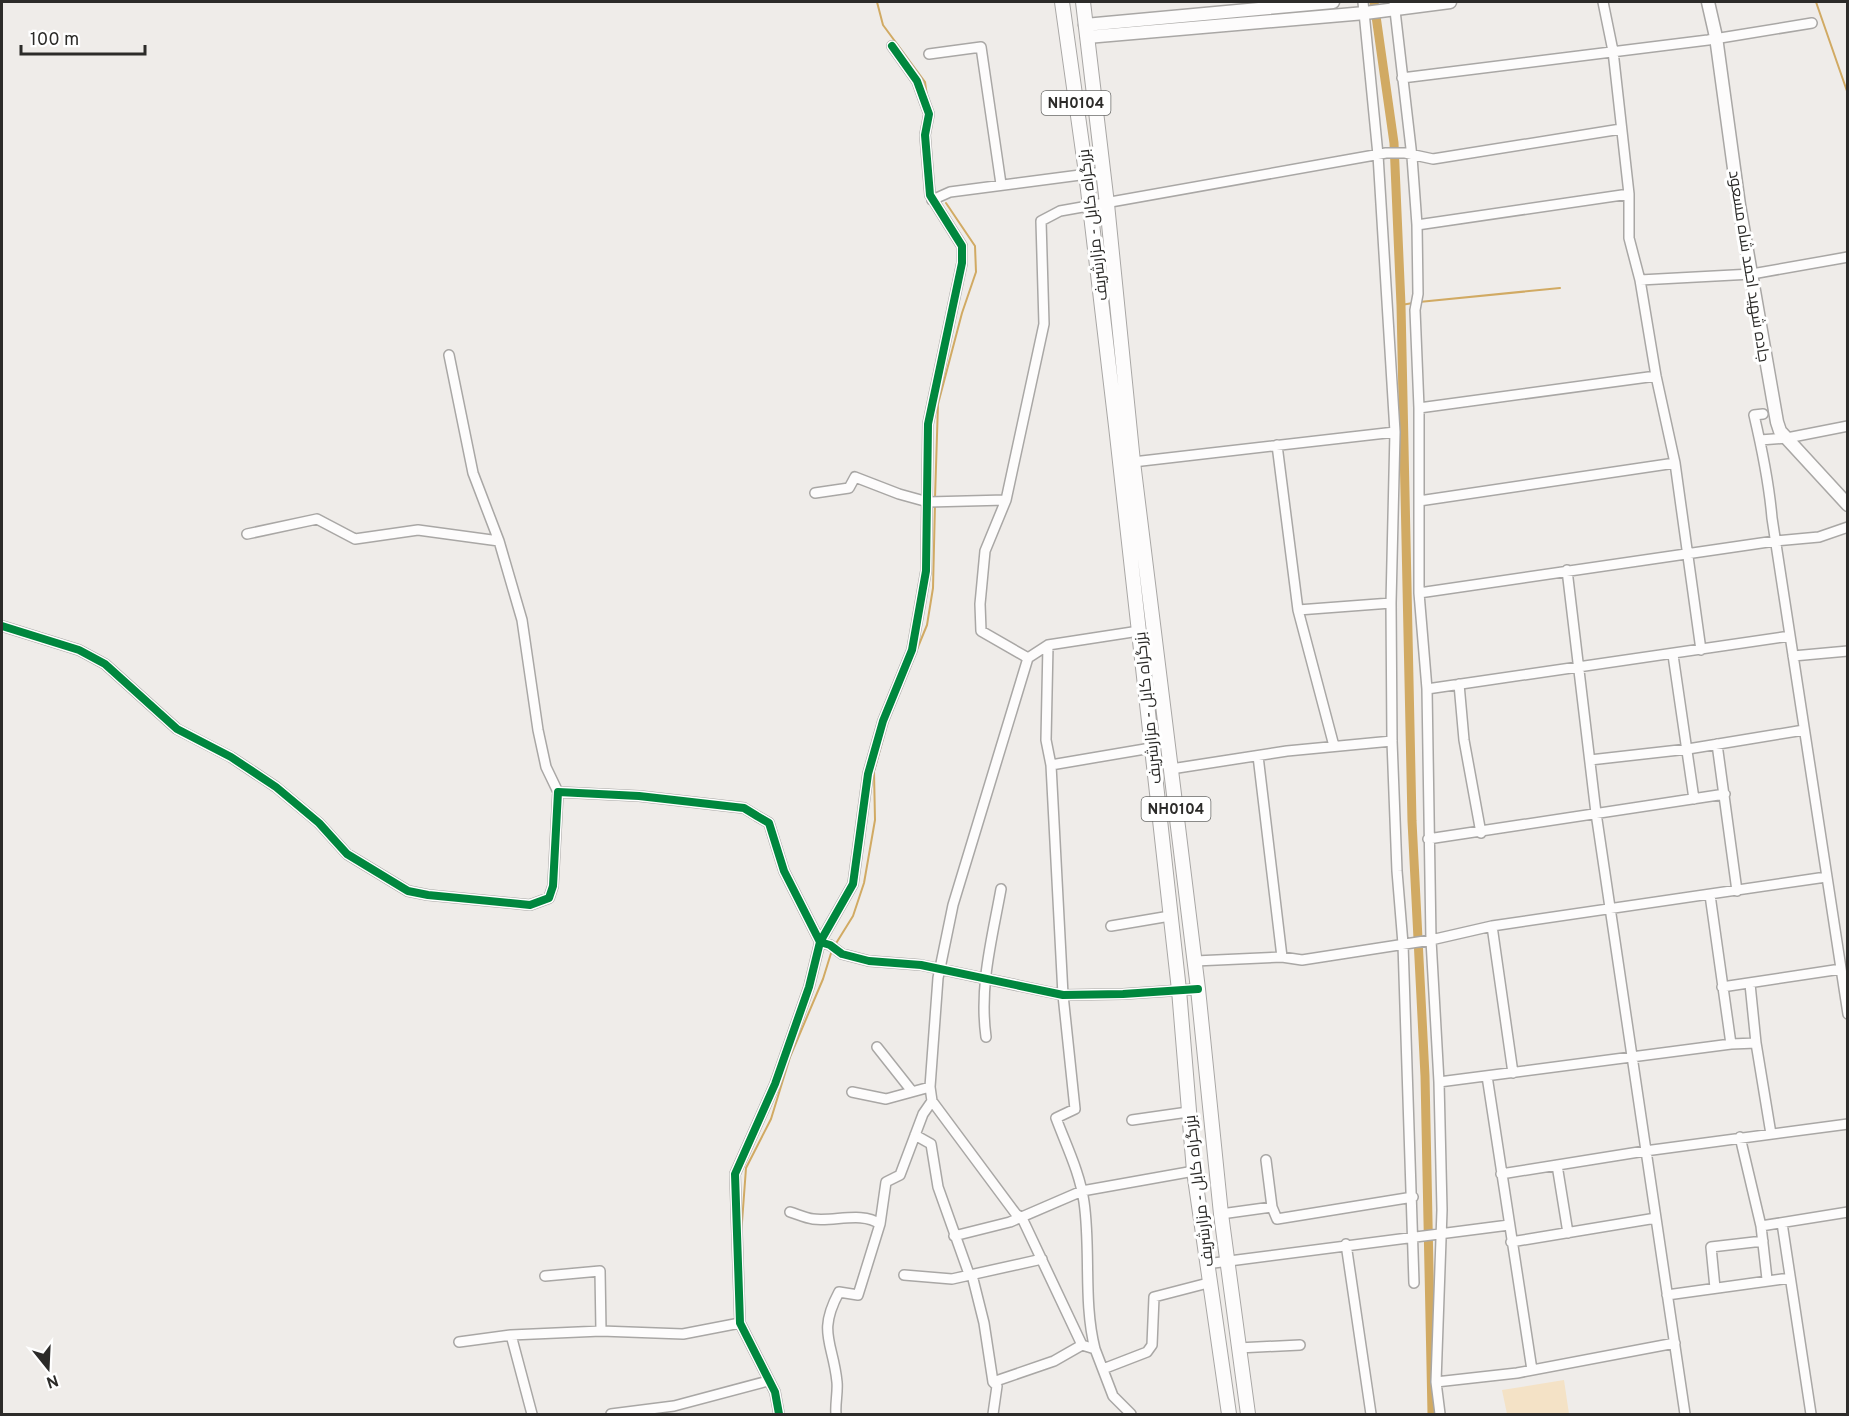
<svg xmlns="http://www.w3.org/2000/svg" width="1849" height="1416" font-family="Overpass,Cairo,sans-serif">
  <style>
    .green { fill: #f4e2c6 }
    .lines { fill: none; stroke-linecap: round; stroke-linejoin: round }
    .stream { stroke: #d1aa63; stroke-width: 2 }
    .canal { stroke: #d1aa63; stroke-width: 9 }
    .minor-casing { stroke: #a9a7a5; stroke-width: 12 }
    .major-casing { stroke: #a9a7a5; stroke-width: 15 }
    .highway-casing { stroke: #a9a7a5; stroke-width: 16 }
    .minor { stroke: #fdfcfc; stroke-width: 9 }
    .major { stroke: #fdfcfc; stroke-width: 12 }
    .highway { stroke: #fdfcfc; stroke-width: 14 }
    .cycleway-casing { stroke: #fff; stroke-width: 11 }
    .cycleway { stroke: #00873e; stroke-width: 8 }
    .labels { text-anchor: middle; stroke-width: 6; stroke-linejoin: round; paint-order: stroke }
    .shield { fill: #fff; stroke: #6b6b69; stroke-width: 1.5 }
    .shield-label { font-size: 15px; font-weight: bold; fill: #2c2b29 }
    .street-label { font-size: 16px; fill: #2c2b29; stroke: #fff }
  </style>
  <rect width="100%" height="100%" fill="#efece9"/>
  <!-- green -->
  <path class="green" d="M 1564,1380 L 1569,1414 L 1507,1414 L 1502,1390 Z"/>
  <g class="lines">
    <!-- stream -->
    <path class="stream" d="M 877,2 L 883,25 L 925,82 L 927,96
      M 1816,2 L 1848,94
      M 1841,254 L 1848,252
      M 1419,302 L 1560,288
      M 1401,305 L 1413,303
      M 935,498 L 938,404 L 962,313 L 976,272 L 975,246 L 946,203
      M 890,715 L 927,625 L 933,588 L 935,504
      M 835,945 L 853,916 L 864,883 L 875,820 L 874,771 L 883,738
      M 741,1236 L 746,1168 L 771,1119 L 790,1057 L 823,979 L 832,950"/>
    <!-- canal -->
    <path class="canal" d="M 1374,2 L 1394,143 L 1401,305 L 1412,821 L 1425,1076 L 1432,1414"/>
    <!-- minor casing -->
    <g class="minor-casing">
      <path id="minor" d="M 1363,2 L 1378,155 L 1395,432 L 1391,603 L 1392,741 L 1397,871 L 1403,944 L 1414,1283
        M 1394,2 L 1412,157 L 1417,225 L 1418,294 L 1415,310 L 1419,408 L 1419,593 L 1427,689 L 1431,940 L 1439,1082 L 1442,1210 L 1436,1382 L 1440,1414
        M 1603,2 L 1613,51 L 1629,194 L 1629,238 L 1640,280 L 1656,376 L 1675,463 L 1701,650
        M 929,54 L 981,47 L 1001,184
        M 1402,78 L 1708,40 L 1812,23
        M 932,200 L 950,192 L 1103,172
        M 1417,225 L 1629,194
        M 1640,280 L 1752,274 L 1848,257
        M 449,355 L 473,473 L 499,541 L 522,620 L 538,730 L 546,767 L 558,792
        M 1419,408 L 1656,376
        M 1763,414 L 1754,415 C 1762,449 1769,483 1772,518 L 1848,1014
        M 1760,440 L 1787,438 L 1848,426
        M 1277,445 L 1298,610 L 1334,746
        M 1133,462 L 1395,432
        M 815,493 L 849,488 L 855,477 L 899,494 L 928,502 L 1006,500 L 1044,324 L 1041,221 L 1060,211 L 1386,153 L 1405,153 L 1433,159 L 1621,129
        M 1006,500 L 985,551 L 980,604 L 981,631 L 1028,658
        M 1419,501 L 1675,463
        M 247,534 L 317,519 L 355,539 L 418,530 L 499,541
        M 1567,570 L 1596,813 L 1685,1414
        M 1419,593 L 1775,541 L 1819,537 L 1848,527
        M 1298,610 L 1391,603
        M 2,626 L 79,650 L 105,664 L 177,729 L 231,757 L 276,787 L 319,823 L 347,854 L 408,891 L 428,895 L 530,905 L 549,898 L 553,886 L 558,792 L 639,796 L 744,808 L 757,816 L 769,823 L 784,871 L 820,942 L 830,945 L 842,954 L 869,961 L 921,965 L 1063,995 L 1123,994 L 1198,989
        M 1048,645 L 1046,740 L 1051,765 L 1063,995 L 1075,1109 L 1056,1118 C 1066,1145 1080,1173 1084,1202 C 1091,1250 1083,1302 1095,1349
        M 1673,655 L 1694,799
        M 1793,656 L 1848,651
        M 1459,684 L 1464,740 L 1481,833
        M 1427,689 L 1790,636
        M 1717,744 L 1737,891
        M 1258,756 L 1282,957
        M 1590,760 L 1688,749 L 1804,730
        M 1051,765 L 1151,748
        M 1171,769 L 1287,751 L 1392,741
        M 1428,839 L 1725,794
        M 1710,895 L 1731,1044 L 1756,1043 L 1771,1134
        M 1111,926 L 1170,916
        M 1492,926 L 1513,1073
        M 1195,961 L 1282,957 L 1302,960 L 1431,940 L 1492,926 L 1826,877
        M 1750,984 L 1756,1043
        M 1722,987 L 1841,969
        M 986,1037 C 979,986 992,939 1001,889
        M 877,1047 L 911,1090
        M 1487,1076 L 1532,1370
        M 1439,1082 L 1731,1044
        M 852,1092 L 886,1099 L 930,1087
        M 1132,1120 L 1188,1112
        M 915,1135 L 931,1144 L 938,1187 L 969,1274
        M 1740,1137 L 1761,1226 L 1767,1279
        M 1266,1160 L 1272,1207 L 1277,1219 L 1413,1197
        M 1557,1165 L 1568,1233
        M 1501,1174 L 1645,1151 L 1848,1124
        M 790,1212 C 797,1214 805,1218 813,1219 C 834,1222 862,1211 880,1224
        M 1221,1214 L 1272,1207
        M 1782,1223 L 1811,1414
        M 1761,1226 L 1848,1212
        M 954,1236 L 1010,1222 L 1082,1191 L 1194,1171
        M 1511,1242 L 1656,1218
        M 1346,1244 L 1371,1414
        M 1206,1264 L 1509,1225
        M 904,1275 L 952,1279 L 1042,1259
        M 972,1275 L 984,1323 L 993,1382 L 997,1386 L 993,1414
        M 545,1276 L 600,1271 L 601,1331
        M 1715,1288 L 1711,1247 L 1763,1241
        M 1667,1295 L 1790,1278
        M 511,1335 L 532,1414
        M 459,1342 L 511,1335 L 601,1331 L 683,1334 L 740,1323
        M 1238,1348 L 1300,1345
        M 1103,1369 L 1147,1352 L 1152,1345 L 1154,1297 L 1208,1283
        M 993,1382 L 1054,1361 L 1082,1345
        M 1436,1382 L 1517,1373 L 1675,1343
        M 611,1414 L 674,1406 L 768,1381
        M 779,1414 L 775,1392 L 740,1323 L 735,1174 L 775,1084 L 809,987 L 820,942 L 853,884 L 868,774 L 883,721 L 912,650 L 926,571 L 928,424 L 962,263 L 962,246 L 930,195 L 925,135 L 929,114 L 917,81 L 892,46
        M 836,1414 C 835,1404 838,1392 837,1382 C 833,1342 817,1333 839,1292 L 858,1295 L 880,1224 L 886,1182 L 900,1175 L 923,1114 L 932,1101
        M 1131,1414 L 1113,1396 L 1095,1349 L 1082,1345 L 1022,1218 L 1016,1214 L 932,1101 L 930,1087 L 938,978 L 953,905 L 1028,658 L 1048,645 L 1139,631"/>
    </g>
    <!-- major casing -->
    <g class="major-casing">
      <path id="major" d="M 1708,2 L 1716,37 L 1739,205 L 1777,422 L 1780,431 L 1848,505
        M 1085,25 L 1333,2
        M 1087,37 L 1365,13 L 1450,2"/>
    </g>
    <!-- highway casing -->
    <g class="highway-casing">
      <path id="highway" d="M 1062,2 L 1086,173 L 1116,426 L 1179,990 L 1194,1171 L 1229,1414
        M 1083,2 L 1107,204 L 1133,462 L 1198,989 L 1221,1214 L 1248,1414"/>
    </g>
    <!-- minor -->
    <use href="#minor" class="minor"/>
    <!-- major -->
    <use href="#major" class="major"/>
    <!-- highway -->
    <use href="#highway" class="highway"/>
    <!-- cycleway casing -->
    <g class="cycleway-casing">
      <path id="cycleway" d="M 2,626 L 79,650 L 105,664 L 177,729 L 231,757 L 276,787 L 319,823 L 347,854 L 408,891 L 428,895 L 530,905 L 549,898 L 553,886 L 558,792 L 639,796 L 744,808 L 757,816 L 769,823 L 784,871 L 820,942 L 830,945 L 842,954 L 869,961 L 921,965 L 1063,995 L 1123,994 L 1198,989
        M 779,1414 L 775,1392 L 740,1323 L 735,1174 L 775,1084 L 809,987 L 820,942 L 853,884 L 868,774 L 883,721 L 912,650 L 926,571 L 928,424 L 962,263 L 962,246 L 930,195 L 925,135 L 929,114 L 917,81 L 892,46"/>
    </g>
    <!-- cycleway -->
    <use href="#cycleway" class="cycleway"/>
  </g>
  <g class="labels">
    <!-- shield labels -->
    <g class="shield">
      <rect x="1041.5" y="91" width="69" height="24" rx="4.5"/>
      <rect x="1141.5" y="797" width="69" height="24" rx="4.5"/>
    </g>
    <g class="shield-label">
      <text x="1076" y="108">NH0104</text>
      <text x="1176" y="814">NH0104</text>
    </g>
    <!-- street labels -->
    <g class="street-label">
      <text transform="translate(1092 225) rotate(-97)" y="6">بزرگراه کابل - مزارشریف</text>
      <text transform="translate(1750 266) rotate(81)" y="6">جاده شهيد احمد شاه مسعود</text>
      <text transform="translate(1147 708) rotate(-96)" y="6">بزرگراه کابل - مزارشریف</text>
      <text transform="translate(1198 1191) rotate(-97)" y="6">بزرگراه کابل - مزارشریف</text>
    </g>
  </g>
  <!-- border -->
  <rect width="1849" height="1416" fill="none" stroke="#2c2b29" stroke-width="6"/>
  <!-- north arrow -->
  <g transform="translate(48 1368) rotate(162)" stroke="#ffffff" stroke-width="4.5" paint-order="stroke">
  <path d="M0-4.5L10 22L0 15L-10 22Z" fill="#2c2b29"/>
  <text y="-9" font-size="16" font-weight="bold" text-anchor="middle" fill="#2c2b29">N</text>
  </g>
  <!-- scale -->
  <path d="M21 45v9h124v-9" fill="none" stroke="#2c2b29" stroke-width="3"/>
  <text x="30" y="45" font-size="18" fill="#2c2b29" stroke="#ffffff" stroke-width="4.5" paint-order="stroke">100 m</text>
</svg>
